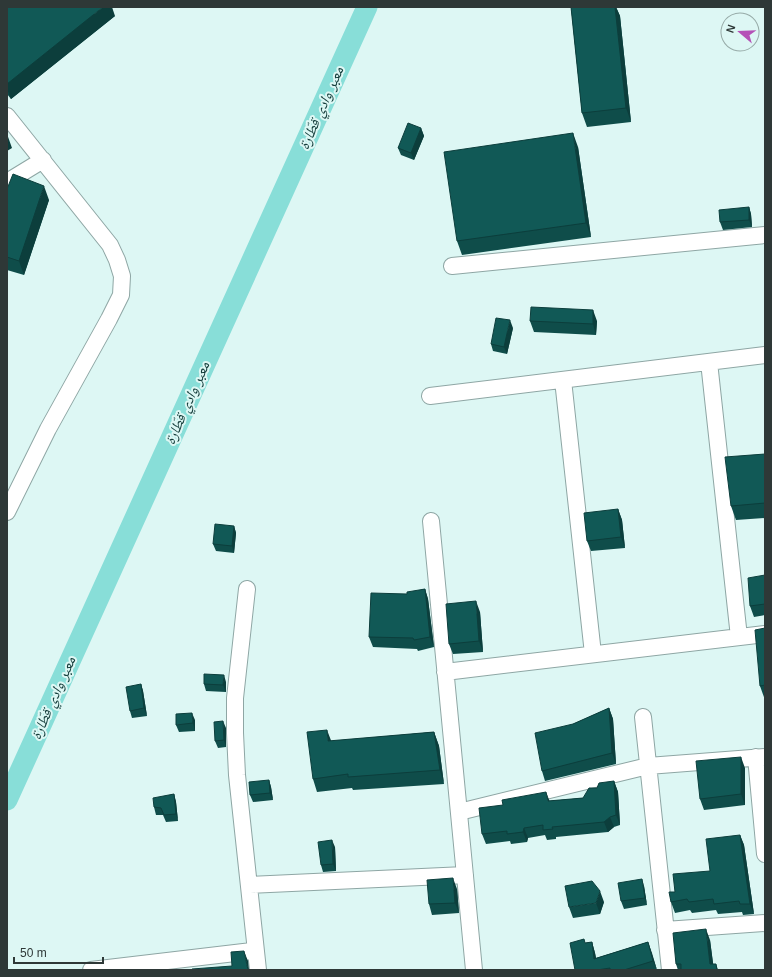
<svg xmlns="http://www.w3.org/2000/svg" width="772" height="977" font-family="Arial,'Noto Naskh Arabic',sans-serif">
  <style>
    .lines { fill: none; stroke-linecap: round; stroke-linejoin: round }
    .river { stroke: #88ded8; stroke-width: 21 }
    .minor-casing { stroke: #8ea6a4; stroke-width: 18 }
    .minor { stroke: #fff; stroke-width: 16 }
    .wall { fill: #0f4d4a }
    .shaded-wall { fill: #0c3e3c }
    .building { fill: #115956; stroke: #0c3e3c }
    .labels { text-anchor: middle; stroke-width: 4; stroke-linejoin: round; paint-order: stroke }
    .water-label { font-size: 15px; font-style: italic; fill: #133c3a; stroke: #ddf7f4 }
  </style>
  <rect width="100%" height="100%" fill="#ddf7f4"/>
  <g class="lines">
    <!-- river -->
    <path class="river" d="M 7,800 L 367,7"/>
    <!-- minor casing -->
    <g class="minor-casing">
      <path id="minor" d="M 7,116 L 110,245 L 117,260 L 122,276 L 121,295 L 109,319 L 48,429 L 7,512
        M 7,182 L 43,160
        M 452,266 L 765,235
        M 709,362 L 739,637
        M 563,380 L 593,654
        M 430,396 L 765,355
        M 431,521 L 474,970
        M 247,589 L 235,698 L 235,733 L 237,775 L 258,970
        M 445,672 L 765,634
        M 643,717 L 670,970
        M 756,757 L 765,854
        M 459,812 L 648,766 L 765,757
        M 250,885 L 465,875
        M 665,930 L 765,923
        M 91,970 L 252,951"/>
    </g>
    <!-- minor -->
    <use href="#minor" class="minor"/>
  </g>
  <!-- wall -->
  <path class="wall" d="M 7,7 L 115,16 L 11,99 L 7,94 Z
    M 571,7 L 616,7 L 620,16 L 631,122 L 587,127 L 582,113 Z
    M 421,128 L 424,136 L 414,160 L 401,155 L 398,148 Z
    M 578,147 L 591,237 L 462,255 L 457,241 Z
    M 7,189 L 49,200 L 24,275 L 7,270 Z
    M 749,207 L 751,214 L 752,227 L 723,230 L 720,222 Z
    M 530,321 L 597,321 L 596,335 L 534,332 Z
    M 513,328 L 507,354 L 493,351 L 491,344 Z
    M 765,454 L 765,518 L 736,520 L 731,506 Z
    M 618,509 L 622,520 L 625,548 L 591,551 L 587,541 Z
    M 234,526 L 236,533 L 234,553 L 216,551 L 213,544 Z
    M 765,575 L 765,615 L 754,617 L 750,606 Z
    M 425,589 L 428,599 L 434,647 L 418,651 L 417,649 L 373,647 L 369,637 L 407,594 Z
    M 480,612 L 483,652 L 453,654 L 449,644 Z
    M 765,628 L 765,700 L 760,686 Z
    M 226,682 L 226,692 L 206,691 L 204,684 Z
    M 141,684 L 143,691 L 147,716 L 132,718 L 130,711 Z
    M 609,708 L 613,719 L 616,764 L 545,781 L 542,771 L 573,724 Z
    M 195,720 L 195,731 L 179,732 L 176,725 Z
    M 226,728 L 226,747 L 218,748 L 215,741 Z
    M 434,732 L 439,746 L 444,784 L 353,790 L 352,788 L 317,792 L 313,779 L 331,741 Z
    M 745,768 L 745,805 L 704,810 L 700,799 Z
    M 269,780 L 271,787 L 273,800 L 253,802 L 250,795 Z
    M 614,781 L 618,792 L 620,825 L 614,827 L 608,832 L 556,837 L 556,839 L 547,840 L 545,835 L 528,838 L 527,842 L 511,844 L 510,841 L 486,844 L 482,834 L 503,805 L 583,798 L 597,788 Z
    M 174,794 L 176,802 L 178,821 L 166,822 L 163,815 L 156,815 L 154,807 Z
    M 740,835 L 744,845 L 754,914 L 743,915 L 742,912 L 718,914 L 716,910 L 692,913 L 690,910 L 675,913 L 671,902 L 675,892 L 710,871 Z
    M 335,847 L 336,871 L 323,872 L 321,865 Z
    M 644,886 L 647,905 L 624,909 L 621,901 Z
    M 457,889 L 459,913 L 432,915 L 429,904 Z
    M 604,902 L 600,914 L 573,918 L 569,907 Z
    M 710,940 L 713,964 L 716,964 L 718,970 L 678,970 L 676,964 Z
    M 592,942 L 595,953 L 596,958 L 648,942 L 657,970 L 575,970 L 585,943 Z"/>
  <!-- shaded-wall -->
  <path class="shaded-wall" d="M 103,7 L 112,7 L 115,16 L 11,99 L 7,89 L 7,84 Z
    M 615,7 L 616,7 L 620,16 L 631,122 L 626,108 Z
    M 421,128 L 424,136 L 414,160 L 411,153 Z
    M 573,133 L 578,147 L 591,237 L 586,223 Z
    M 7,134 L 12,148 L 7,151 Z
    M 44,186 L 49,200 L 24,275 L 19,261 Z
    M 749,207 L 751,214 L 752,227 L 749,220 Z
    M 593,310 L 597,321 L 596,335 L 593,324 Z
    M 510,320 L 513,328 L 507,354 L 504,347 Z
    M 618,509 L 622,520 L 625,548 L 621,537 Z
    M 234,526 L 236,533 L 234,553 L 232,546 Z
    M 425,589 L 428,599 L 434,647 L 430,637 Z
    M 476,601 L 480,612 L 483,652 L 479,641 Z
    M 224,675 L 226,682 L 226,692 L 223,685 Z
    M 141,684 L 143,691 L 147,716 L 144,708 Z
    M 609,708 L 613,719 L 616,764 L 612,753 Z
    M 192,713 L 195,720 L 195,731 L 193,723 Z
    M 223,721 L 226,728 L 226,747 L 224,740 Z
    M 327,730 L 332,743 L 328,741 Z
    M 434,732 L 439,746 L 444,784 L 440,770 Z
    M 741,757 L 745,768 L 745,805 L 741,794 Z
    M 269,780 L 271,787 L 273,800 L 270,793 Z
    M 614,781 L 618,792 L 620,825 L 616,815 Z
    M 546,792 L 550,802 L 548,801 Z
    M 174,794 L 176,802 L 178,821 L 176,814 Z
    M 610,817 L 614,827 L 608,832 L 604,822 Z
    M 524,828 L 528,838 L 527,842 L 523,832 Z
    M 740,835 L 744,845 L 754,914 L 750,904 Z
    M 332,840 L 335,847 L 336,871 L 333,864 Z
    M 453,878 L 457,889 L 459,913 L 455,903 Z
    M 642,879 L 644,886 L 647,905 L 645,898 Z
    M 600,891 L 604,902 L 600,914 L 596,903 Z
    M 706,929 L 710,940 L 714,970 L 710,964 Z
    M 592,942 L 595,953 L 598,969 L 594,959 Z
    M 648,942 L 652,953 L 657,970 L 653,961 Z
    M 244,951 L 248,961 L 249,970 L 248,970 Z"/>
  <!-- building -->
  <path class="building" d="M 7,7 L 103,7 L 7,84 Z
    M 571,7 L 615,7 L 626,108 L 582,113 Z
    M 408,123 L 421,128 L 411,153 L 398,148 Z
    M 573,133 L 586,223 L 457,241 L 444,152 Z
    M 13,174 L 44,186 L 19,261 L 7,257 L 7,189 Z
    M 749,207 L 749,220 L 720,222 L 719,210 Z
    M 531,307 L 593,310 L 593,324 L 530,321 Z
    M 496,318 L 510,320 L 504,347 L 491,344 Z
    M 765,454 L 765,503 L 731,506 L 725,457 Z
    M 618,509 L 621,537 L 587,541 L 584,513 Z
    M 215,524 L 234,526 L 232,546 L 213,544 Z
    M 765,575 L 765,604 L 750,606 L 748,578 Z
    M 425,589 L 430,637 L 414,640 L 413,638 L 369,637 L 371,593 L 407,594 L 407,592 Z
    M 476,601 L 479,641 L 449,644 L 446,604 Z
    M 765,628 L 765,685 L 760,686 L 755,630 Z
    M 204,674 L 224,675 L 223,685 L 204,684 Z
    M 141,684 L 144,708 L 130,711 L 126,687 Z
    M 609,708 L 612,753 L 542,771 L 535,733 L 573,724 Z
    M 192,713 L 193,723 L 176,725 L 176,714 Z
    M 223,721 L 224,740 L 215,741 L 214,722 Z
    M 327,730 L 328,741 L 434,732 L 440,770 L 348,777 L 348,774 L 313,779 L 307,732 Z
    M 741,757 L 741,794 L 700,799 L 696,761 Z
    M 269,780 L 270,793 L 250,795 L 249,782 Z
    M 614,781 L 616,815 L 610,817 L 604,822 L 552,827 L 553,829 L 543,830 L 543,825 L 524,828 L 523,832 L 507,834 L 507,831 L 482,834 L 479,808 L 503,805 L 502,800 L 546,792 L 548,801 L 583,798 L 589,788 L 597,788 L 599,783 Z
    M 174,794 L 176,814 L 164,815 L 161,808 L 154,807 L 153,798 Z
    M 740,835 L 750,904 L 740,904 L 739,901 L 714,904 L 713,899 L 689,902 L 687,899 L 671,902 L 669,892 L 675,892 L 673,874 L 710,871 L 706,839 Z
    M 332,840 L 333,864 L 321,865 L 318,842 Z
    M 453,878 L 455,903 L 429,904 L 427,880 Z
    M 642,879 L 645,898 L 621,901 L 618,883 Z
    M 592,881 L 600,891 L 596,903 L 569,907 L 565,886 Z
    M 706,929 L 710,964 L 716,964 L 717,970 L 681,970 L 681,964 L 676,964 L 673,933 Z
    M 584,939 L 585,943 L 592,942 L 594,959 L 648,942 L 653,961 L 624,970 L 610,970 L 610,968 L 597,970 L 575,970 L 570,943 Z
    M 244,951 L 248,970 L 192,970 L 192,969 L 232,966 L 231,952 Z"/>
  <g class="labels">
    <!-- water labels -->
    <g class="water-label">
      <text transform="translate(321 108) rotate(-66)" y="5">معبر وادي قطّارة</text>
      <text transform="translate(187 403) rotate(-66)" y="5">معبر وادي قطّارة</text>
      <text transform="translate(53 698) rotate(-66)" y="5">معبر وادي قطّارة</text>
    </g>
  </g>
  <!-- border -->
  <rect width="772" height="977" fill="none" stroke="#2e3837" stroke-width="16"/>
  <!-- north arrow -->
  <g transform="translate(740 32) rotate(289)"><circle r="19" fill="#ddf7f4" stroke="#97aba8"/>
  <path d="M0-3L7 15L0 10L-7 15Z" fill="#b551b7"/>
  <text y="-6" font-size="11" font-weight="bold" text-anchor="middle" fill="#2e3837">N</text>
  </g>
  <!-- scale -->
  <path d="M14 957v6h89v-6" fill="none" stroke="#2e3837" stroke-width="2"/>
  <text x="20" y="957" font-size="12" fill="#2e3837" stroke="#ddf7f4" stroke-width="3" paint-order="stroke">50 m</text>
</svg>
